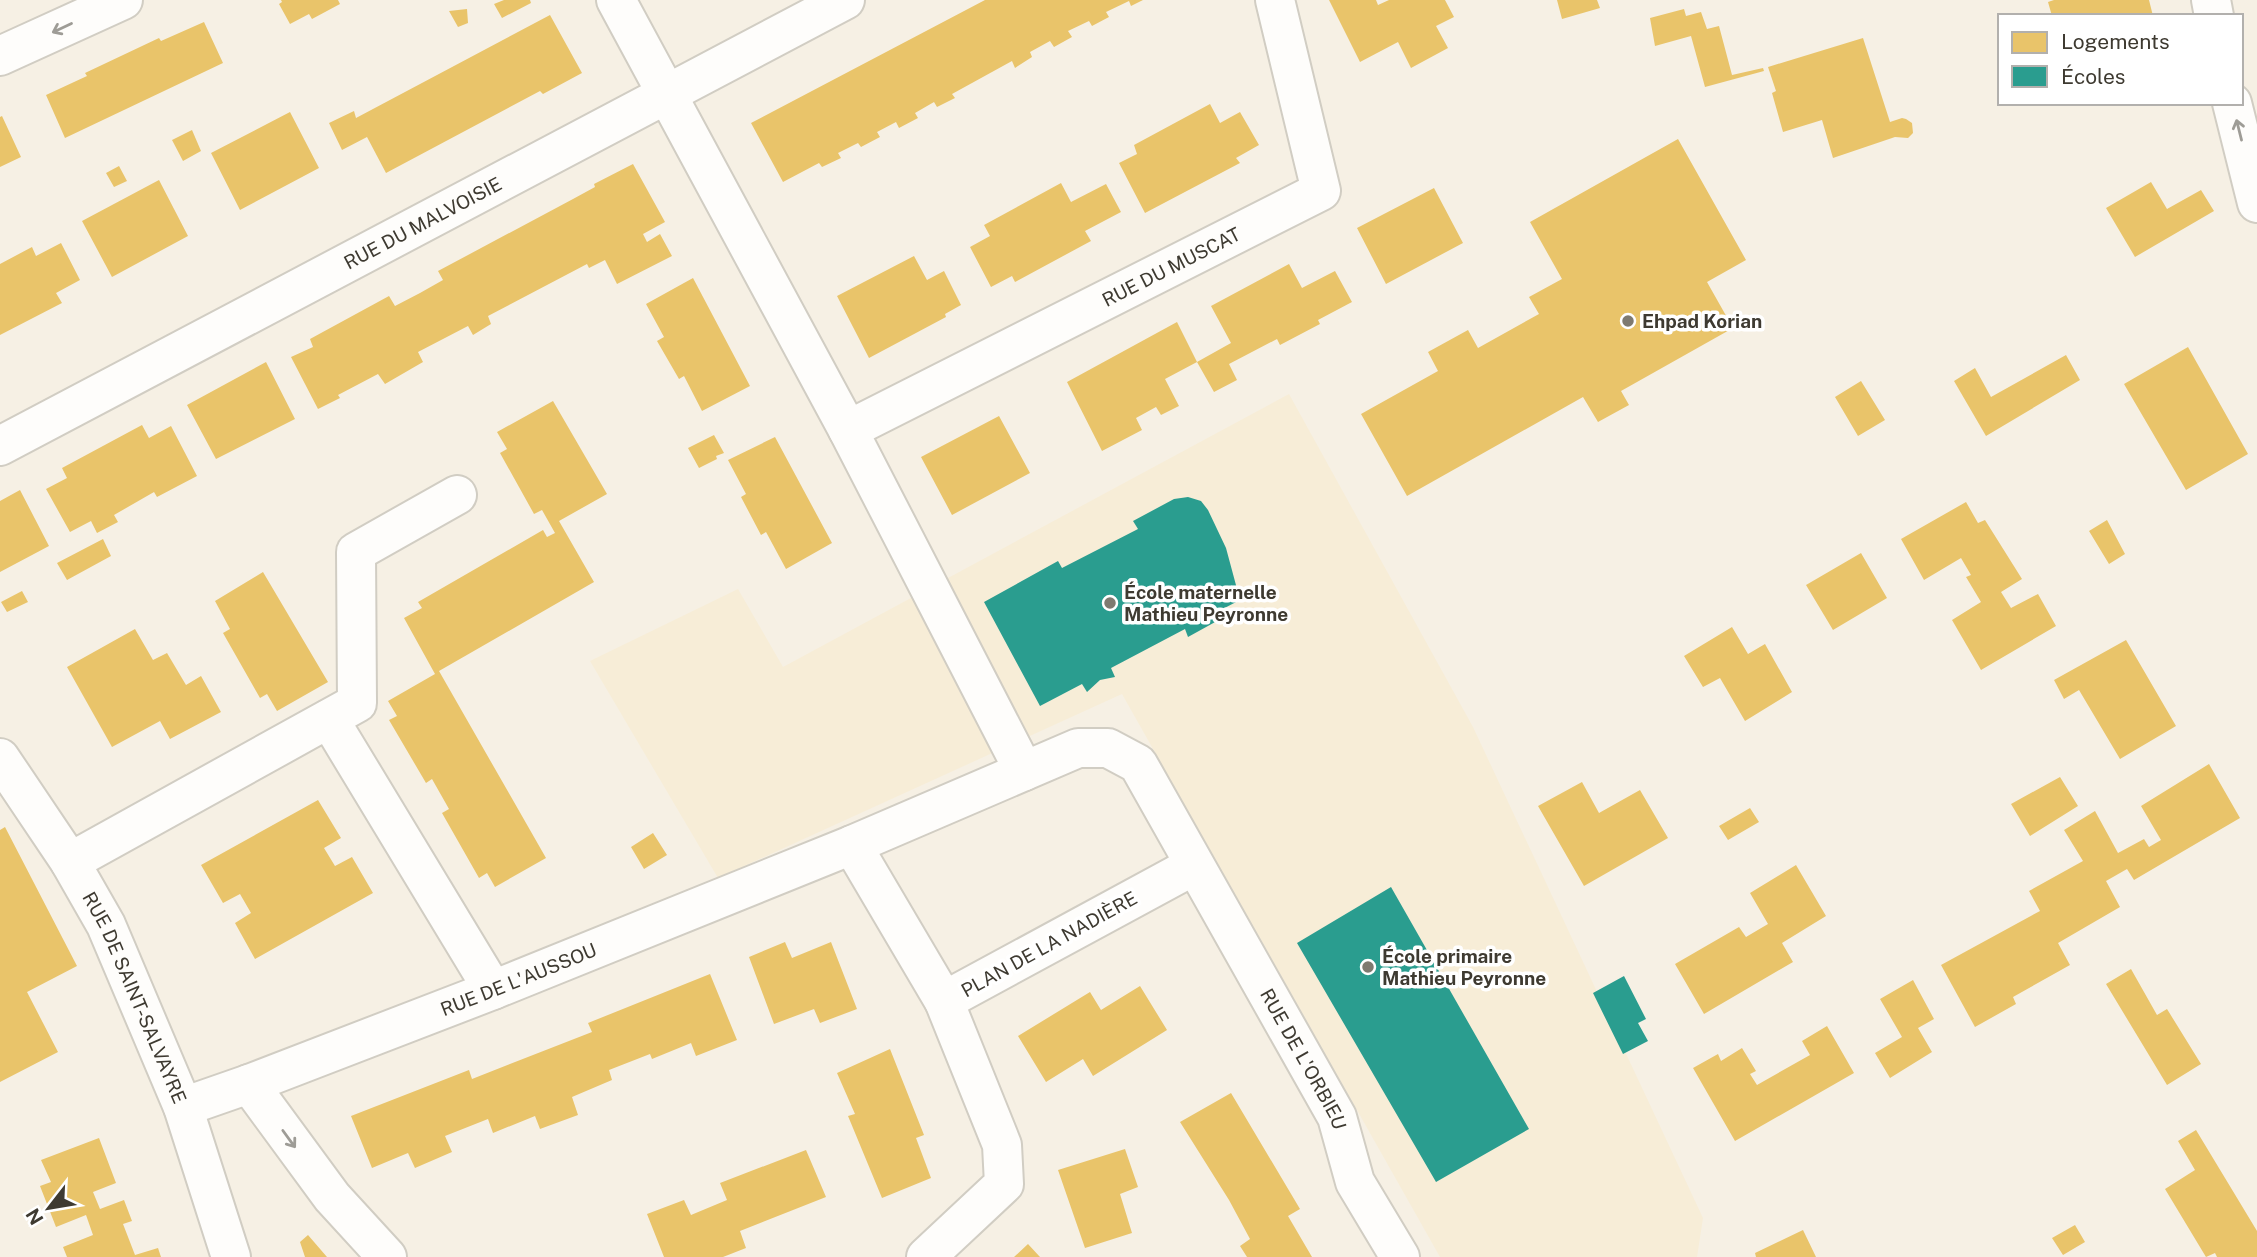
<svg xmlns="http://www.w3.org/2000/svg" width="2257" height="1257" font-family="'Public Sans',sans-serif">
  <style>
    .built { fill: #f7edd7 }
    .homes { fill: #e9c46a }
    .schools { fill: #2a9d8f }
    .lines { fill: none; stroke-linecap: round; stroke-linejoin: round }
    .minor-casing { stroke: #d1cdc3; stroke-width: 42 }
    .minor { stroke: #fefdfb; stroke-width: 38 }
    .oneway { stroke: #9e9c96 }
    .poi-dot { fill: #7e7a70; stroke: #fff; stroke-width: 2.5 }
    .labels { text-anchor: middle; stroke-width: 7; stroke-linejoin: round; paint-order: stroke }
    .street-label { font-size: 19px; fill: #3e3a31; stroke: #fff }
    .poi-label { font-size: 19px; font-weight: bold; fill: #3e3a31; stroke: #fff; text-anchor: start }
  </style>
  <rect width="100%" height="100%" fill="#f6f0e4"/>
  <!-- built -->
  <path class="built" d="M 1289,394 L 1473,727 L 1703,1218 L 1697,1257 L 1440,1257 L 1122,694 L 718,878 L 590,661 L 738,589 L 783,667 Z"/>
  <!-- homes -->
  <path class="homes" d="M 281,0 L 338,0 L 340,4 L 312,19 L 309,14 L 290,24 L 279,4 L 282,2 Z
    M 504,0 L 530,0 L 531,3 L 502,18 L 494,4 Z
    M 985,0 L 1143,0 L 1131,6 L 1129,1 L 1106,12 L 1109,17 L 1092,26 L 1089,21 L 1068,31 L 1072,37 L 1054,47 L 1050,41 L 1030,52 L 1032,57 L 1015,68 L 1012,61 L 952,94 L 955,98 L 937,107 L 934,102 L 915,113 L 918,118 L 899,128 L 896,122 L 877,132 L 880,137 L 861,147 L 858,143 L 838,153 L 841,158 L 822,167 L 819,163 L 783,182 L 751,123 Z
    M 1329,0 L 1376,0 L 1378,5 L 1389,0 L 1445,0 L 1454,17 L 1436,26 L 1448,48 L 1411,68 L 1398,42 L 1360,62 Z
    M 1557,0 L 1597,0 L 1600,8 L 1562,19 Z
    M 2054,0 L 2149,0 L 2153,16 L 2052,16 L 2048,2 Z
    M 467,9 L 468,23 L 458,27 L 449,11 Z
    M 1684,9 L 1686,16 L 1701,12 L 1707,29 L 1719,26 L 1732,75 L 1763,68 L 1764,71 L 1705,87 L 1691,36 L 1655,46 L 1650,18 Z
    M 550,15 L 582,73 L 543,94 L 540,91 L 386,173 L 367,137 L 342,150 L 329,123 L 354,111 L 356,118 Z
    M 204,22 L 223,63 L 65,138 L 46,95 L 87,76 L 85,73 L 159,38 L 161,41 Z
    M 1863,38 L 1890,122 L 1902,118 L 1906,119 L 1912,123 L 1913,133 L 1908,138 L 1895,137 L 1833,158 L 1822,120 L 1783,132 L 1772,93 L 1776,91 L 1768,67 Z
    M 1210,104 L 1220,123 L 1240,112 L 1259,145 L 1236,158 L 1240,163 L 1145,213 L 1119,163 L 1137,154 L 1134,145 Z
    M 290,112 L 319,168 L 240,210 L 211,153 Z
    M 2,116 L 21,157 L 0,167 L 0,117 Z
    M 192,130 L 201,151 L 183,161 L 172,140 Z
    M 1678,139 L 1746,260 L 1707,282 L 1733,328 L 1621,391 L 1629,405 L 1598,422 L 1583,397 L 1407,496 L 1361,414 L 1438,371 L 1428,352 L 1468,330 L 1478,348 L 1539,314 L 1529,297 L 1562,279 L 1530,222 Z
    M 633,164 L 665,222 L 643,234 L 647,242 L 660,234 L 672,256 L 617,284 L 605,260 L 589,268 L 587,264 L 488,316 L 491,324 L 473,335 L 468,326 L 418,352 L 423,362 L 385,384 L 378,374 L 338,395 L 340,398 L 318,409 L 291,357 L 313,347 L 310,339 L 389,296 L 395,306 L 420,293 L 443,280 L 438,271 L 573,199 L 595,187 L 594,184 Z
    M 119,166 L 127,181 L 114,187 L 106,173 Z
    M 159,180 L 188,236 L 112,277 L 82,221 Z
    M 2151,182 L 2167,209 L 2201,190 L 2214,211 L 2135,257 L 2106,208 Z
    M 1061,183 L 1071,202 L 1106,184 L 1121,212 L 1085,231 L 1091,241 L 1015,282 L 1012,276 L 991,287 L 970,247 L 990,236 L 984,225 Z
    M 1434,188 L 1463,243 L 1386,284 L 1357,228 Z
    M 61,243 L 80,280 L 56,293 L 62,303 L 0,335 L 0,264 L 32,247 L 36,256 Z
    M 914,256 L 927,280 L 944,271 L 961,305 L 945,314 L 946,317 L 869,358 L 837,296 Z
    M 1289,264 L 1302,288 L 1335,271 L 1352,302 L 1318,320 L 1320,324 L 1280,345 L 1277,339 L 1229,364 L 1237,380 L 1214,392 L 1197,362 L 1231,343 L 1211,306 Z
    M 693,278 L 750,386 L 702,411 L 684,376 L 679,379 L 657,341 L 664,337 L 646,304 Z
    M 1177,322 L 1197,362 L 1165,379 L 1179,406 L 1161,415 L 1156,407 L 1136,418 L 1142,430 L 1102,451 L 1067,382 Z
    M 2188,347 L 2248,454 L 2186,490 L 2124,384 Z
    M 2066,355 L 2080,380 L 1986,436 L 1954,381 L 1975,368 L 1991,397 Z
    M 266,362 L 295,419 L 216,459 L 187,405 Z
    M 1861,381 L 1885,420 L 1858,436 L 1835,397 Z
    M 553,401 L 607,494 L 559,521 L 594,582 L 439,671 L 546,858 L 495,887 L 487,873 L 479,878 L 442,813 L 449,809 L 432,779 L 426,783 L 389,720 L 397,716 L 388,701 L 435,674 L 404,618 L 422,608 L 418,602 L 543,530 L 547,537 L 555,533 L 542,510 L 534,514 L 500,453 L 507,449 L 497,432 Z
    M 999,416 L 1030,473 L 952,515 L 921,457 Z
    M 142,425 L 149,438 L 171,426 L 197,476 L 157,497 L 154,492 L 114,515 L 118,522 L 97,533 L 91,521 L 70,532 L 46,489 L 67,478 L 62,468 Z
    M 714,435 L 724,453 L 716,456 L 717,459 L 699,468 L 688,448 Z
    M 775,437 L 832,543 L 786,569 L 766,532 L 761,535 L 741,497 L 746,494 L 728,460 Z
    M 20,490 L 49,546 L 0,572 L 0,501 Z
    M 1966,502 L 1978,523 L 1985,520 L 2022,579 L 2001,592 L 2011,608 L 2038,594 L 2056,626 L 1981,670 L 1952,620 L 1981,602 L 1966,577 L 1971,575 L 1961,558 L 1924,580 L 1901,539 Z
    M 2107,520 L 2125,554 L 2109,564 L 2089,531 Z
    M 103,539 L 111,556 L 67,580 L 57,563 Z
    M 1861,553 L 1887,598 L 1833,630 L 1806,585 Z
    M 263,572 L 328,682 L 277,711 L 267,694 L 260,698 L 223,633 L 230,629 L 215,601 Z
    M 22,591 L 28,602 L 7,612 L 1,602 Z
    M 1732,627 L 1748,654 L 1765,644 L 1792,692 L 1745,721 L 1720,678 L 1703,687 L 1684,656 Z
    M 135,629 L 153,660 L 167,653 L 186,685 L 201,676 L 221,712 L 170,739 L 160,721 L 112,747 L 67,667 Z
    M 2126,640 L 2176,726 L 2120,759 L 2079,690 L 2064,699 L 2054,680 Z
    M 2209,764 L 2240,818 L 2134,880 L 2127,869 L 2106,881 L 2120,907 L 2058,943 L 2070,965 L 2013,997 L 2016,1004 L 1975,1027 L 1941,965 L 2040,911 L 2029,891 L 2083,861 L 2064,830 L 2095,811 L 2118,853 L 2144,839 L 2149,847 L 2161,840 L 2141,806 Z
    M 2060,777 L 2078,806 L 2030,836 L 2011,804 Z
    M 1582,782 L 1599,813 L 1640,790 L 1668,838 L 1584,886 L 1538,806 Z
    M 318,800 L 341,838 L 324,848 L 335,866 L 352,857 L 373,893 L 255,959 L 235,923 L 251,913 L 240,894 L 223,903 L 201,865 Z
    M 1750,808 L 1759,822 L 1728,840 L 1719,826 Z
    M 5,827 L 77,966 L 27,992 L 58,1052 L 0,1082 L 0,830 Z
    M 653,833 L 667,855 L 644,869 L 631,847 Z
    M 1796,865 L 1826,916 L 1782,943 L 1793,962 L 1704,1014 L 1675,964 L 1739,927 L 1746,937 L 1768,924 L 1750,893 Z
    M 785,942 L 792,958 L 831,942 L 857,1009 L 820,1023 L 814,1009 L 774,1024 L 749,957 Z
    M 2131,969 L 2157,1015 L 2167,1009 L 2201,1064 L 2167,1085 L 2106,984 Z
    M 710,974 L 737,1040 L 696,1056 L 691,1043 L 652,1059 L 650,1054 L 609,1070 L 612,1080 L 572,1097 L 578,1115 L 540,1129 L 535,1116 L 493,1133 L 488,1119 L 445,1136 L 452,1152 L 415,1168 L 408,1153 L 372,1168 L 351,1116 L 469,1070 L 472,1079 L 551,1048 L 592,1032 L 588,1023 Z
    M 1913,980 L 1934,1019 L 1918,1028 L 1932,1052 L 1890,1078 L 1875,1053 L 1902,1037 L 1880,999 Z
    M 1140,986 L 1167,1030 L 1093,1076 L 1083,1059 L 1046,1082 L 1018,1036 L 1090,992 L 1101,1010 Z
    M 1827,1026 L 1854,1073 L 1735,1141 L 1693,1068 L 1718,1054 L 1721,1061 L 1742,1048 L 1756,1071 L 1750,1074 L 1757,1085 L 1810,1055 L 1802,1041 Z
    M 890,1049 L 924,1135 L 916,1138 L 931,1178 L 882,1198 L 848,1116 L 855,1114 L 837,1073 Z
    M 1231,1093 L 1300,1209 L 1288,1216 L 1312,1257 L 1247,1257 L 1240,1246 L 1250,1239 L 1229,1200 L 1180,1122 Z
    M 2196,1130 L 2257,1231 L 2257,1257 L 2217,1257 L 2215,1253 L 2206,1257 L 2165,1189 L 2195,1170 L 2178,1141 Z
    M 99,1138 L 116,1183 L 93,1192 L 100,1209 L 124,1200 L 132,1221 L 123,1224 L 135,1255 L 158,1248 L 161,1257 L 67,1257 L 63,1247 L 93,1235 L 86,1215 L 56,1227 L 40,1186 L 51,1182 L 41,1160 Z
    M 1125,1149 L 1138,1187 L 1120,1194 L 1132,1233 L 1085,1248 L 1058,1170 Z
    M 806,1150 L 826,1197 L 740,1231 L 746,1248 L 723,1257 L 664,1257 L 647,1214 L 684,1200 L 691,1215 L 727,1200 L 720,1183 Z
    M 2075,1225 L 2085,1242 L 2063,1255 L 2052,1238 Z
    M 1803,1230 L 1816,1257 L 1756,1257 L 1755,1253 Z
    M 308,1235 L 327,1257 L 305,1257 L 300,1242 Z
    M 1028,1244 L 1040,1257 L 1014,1257 Z"/>
  <!-- schools -->
  <path class="schools" d="M 1188,497 L 1201,501 L 1208,510 L 1226,548 L 1240,600 L 1213,614 L 1217,621 L 1188,637 L 1185,629 L 1111,668 L 1115,677 L 1100,680 L 1087,692 L 1082,684 L 1040,706 L 984,602 L 1058,561 L 1062,568 L 1138,529 L 1133,521 L 1174,499 Z
    M 1391,887 L 1529,1129 L 1436,1182 L 1297,943 Z
    M 1624,976 L 1646,1019 L 1638,1023 L 1648,1041 L 1623,1054 L 1593,993 Z"/>
  <g class="lines">
    <!-- minor casing -->
    <g class="minor-casing">
      <g id="minor">
        <path d="M 616,0 L 848,430 L 1024,771"/>
        <path d="M 2211,0 L 2214,16"/>
        <path d="M 0,56 L 123,0"/>
        <path d="M 2232,103 L 2257,203"/>
        <path id="s1" d="M 848,430 L 1321,191 L 1275,0"/>
        <path id="s2" d="M 0,446 L 845,0"/>
        <path d="M 329,719 L 493,990"/>
        <path id="s3" d="M 0,758 L 70,862 L 106,925 L 183,1107 L 231,1257"/>
        <path d="M 70,862 L 357,703 L 356,552 L 457,495"/>
        <path id="s4" d="M 1195,865 L 944,1001 L 852,845 L 1078,748 L 1108,748 L 1138,764 L 1337,1117 L 1355,1182 L 1400,1257"/>
        <path d="M 249,1084 L 332,1197 L 387,1257"/>
        <path id="s5" d="M 183,1107 L 249,1084 L 493,990 L 852,845"/>
        <path d="M 926,1257 L 1004,1184 L 1002,1145 L 944,1001"/>
      </g>
    </g>
    <!-- minor -->
    <use href="#minor" class="minor"/>
  </g>
  <!-- one-way arrows -->
  <defs><path id="oneway-shaft" d="M-6 0H5M1.5-3L5.5 0L1.5 3" fill="none" stroke-width="1.6" stroke-linecap="round" stroke-linejoin="round" transform="scale(1.75)"/></defs>
  <g class="oneway">
    <use href="#oneway-shaft" transform="translate(62 28) rotate(155)"/>
    <use href="#oneway-shaft" transform="translate(2239 130) rotate(-104)"/>
    <use href="#oneway-shaft" transform="translate(289 1139) rotate(54)"/>
  </g>
  <!-- markers -->
  <g class="poi-dot">
    <circle cx="1628" cy="321" r="7"/>
    <circle cx="1110" cy="603" r="7"/>
    <circle cx="1368" cy="967" r="7"/>
  </g>
  <g class="labels">
    <!-- street labels -->
    <g class="street-label">
      <text dy="7" stroke="none"><textPath href="#s2" startOffset="478">RUE DU MALVOISIE</textPath></text>
      <text dy="7" stroke="none"><textPath href="#s1" startOffset="362">RUE DU MUSCAT</textPath></text>
      <text transform="translate(1049 944) rotate(-29)" y="7">PLAN DE LA NADIÈRE</text>
      <text dy="7" stroke="none"><textPath href="#s5" startOffset="359">RUE DE L'AUSSOU</textPath></text>
      <text dy="7" stroke="none"><textPath href="#s3" startOffset="276">RUE DE SAINT-SALVAYRE</textPath></text>
      <text dy="7" stroke="none"><textPath href="#s4" startOffset="1115">RUE DE L'ORBIEU</textPath></text>
    </g>
    <!-- poi labels -->
    <g class="poi-label">
      <text x="1642" y="328">Ehpad Korian</text>
      <text x="1124" y="599">École maternelle<tspan x="1124" dy="22">Mathieu Peyronne</tspan></text>
      <text x="1382" y="963">École primaire<tspan x="1382" dy="22">Mathieu Peyronne</tspan></text>
    </g>
  </g>
  <!-- legend -->
  <rect x="1998" y="14" width="245" height="91" fill="#ffffff" stroke="#b2b0ad" stroke-width="2"/>
  <rect x="2012" y="32" width="35" height="21" fill="#e9c46a" stroke="#b2b0ad" stroke-width="2"/>
  <text x="2061" y="49" font-size="21" fill="#3e3a31">Logements</text>
  <rect x="2012" y="66" width="35" height="21" fill="#2a9d8f" stroke="#b2b0ad" stroke-width="2"/>
  <text x="2061" y="84" font-size="21" fill="#3e3a31">Écoles</text>
  <!-- north arrow -->
  <g transform="translate(49 1208) rotate(239)" stroke="#ffffff" stroke-width="5" paint-order="stroke">
  <path d="M0-5L12 26L0 18L-12 26Z" fill="#3e3a31"/>
  <text y="-10" font-size="19" font-weight="bold" text-anchor="middle" fill="#3e3a31">N</text>
  </g>
</svg>
